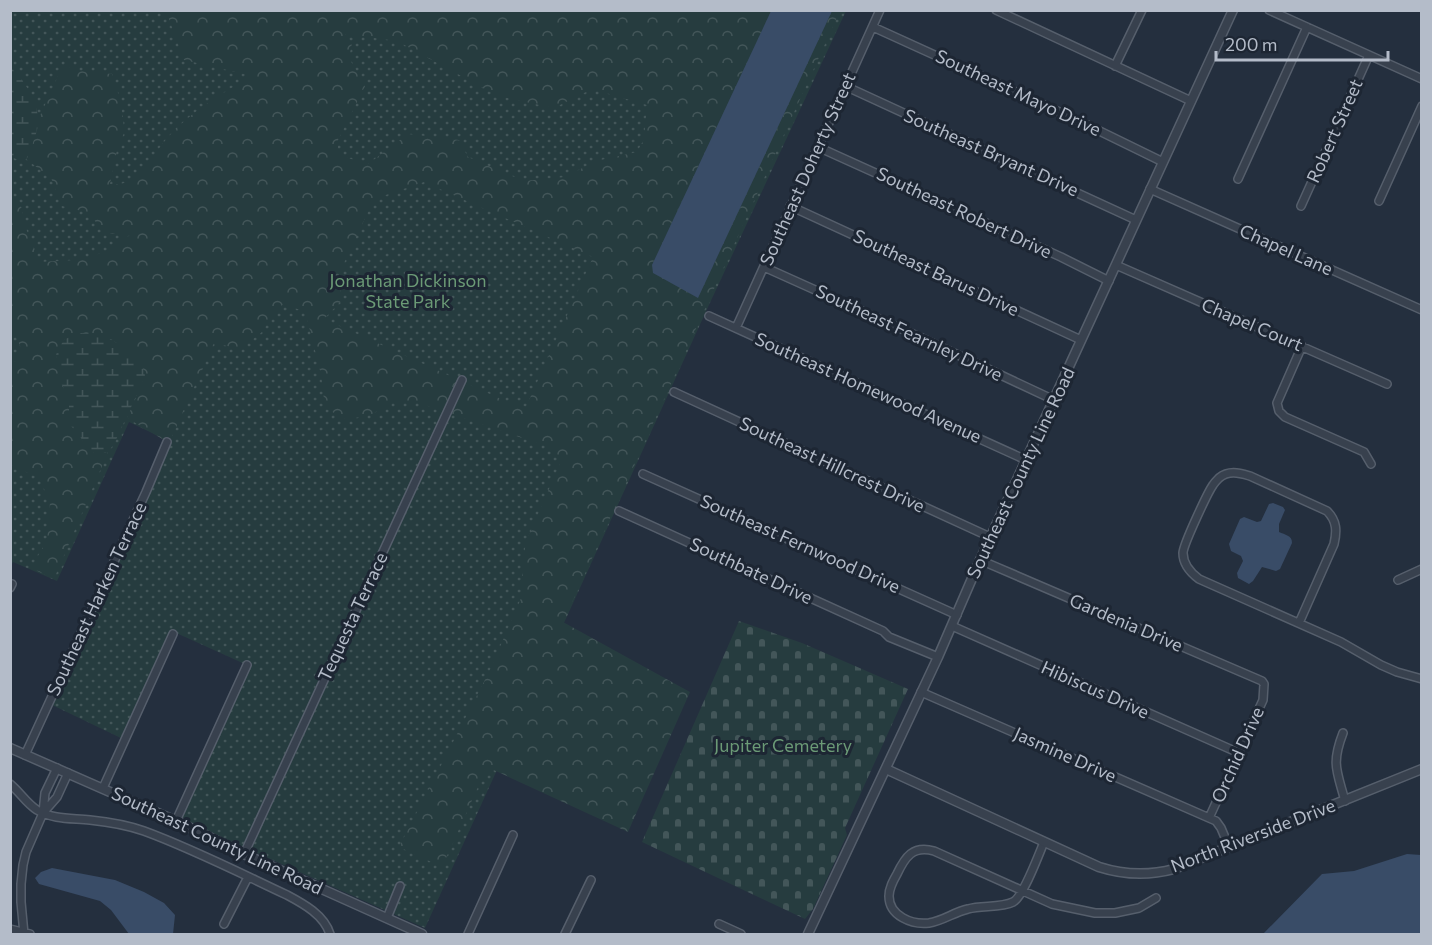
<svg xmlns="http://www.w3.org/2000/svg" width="1432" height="945" font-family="Commissioner,sans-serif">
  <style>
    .green { fill: url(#green-dots) }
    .forest { fill: url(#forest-crowns); fill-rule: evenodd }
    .wetland { fill: url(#wetland-marsh) }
    .cemetery { fill: url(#cemetery-stones) }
    .water { fill: #394c67 }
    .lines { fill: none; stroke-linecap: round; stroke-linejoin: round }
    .minor-casing { stroke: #565f6c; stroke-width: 10 }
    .tertiary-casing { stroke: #565f6c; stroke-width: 11 }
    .minor { stroke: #38414e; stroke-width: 7 }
    .tertiary { stroke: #38414e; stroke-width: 8 }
    .labels { text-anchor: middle; stroke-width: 6; stroke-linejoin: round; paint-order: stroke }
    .street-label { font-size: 18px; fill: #b4bcc9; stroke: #1d2633 }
    .park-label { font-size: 18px; fill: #6b9a76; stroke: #1d2633 }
  </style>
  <defs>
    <pattern id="green-dots" width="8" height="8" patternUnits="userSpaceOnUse" patternTransform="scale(1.5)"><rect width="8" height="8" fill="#263c3f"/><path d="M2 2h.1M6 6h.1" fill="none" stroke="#435659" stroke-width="1.8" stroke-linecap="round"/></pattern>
    <pattern id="forest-crowns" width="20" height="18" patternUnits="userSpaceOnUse" patternTransform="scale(1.5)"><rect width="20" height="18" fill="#263c3f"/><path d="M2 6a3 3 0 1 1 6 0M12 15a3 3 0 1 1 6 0" fill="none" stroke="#435659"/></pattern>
    <pattern id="wetland-marsh" width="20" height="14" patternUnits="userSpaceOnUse" patternTransform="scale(1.5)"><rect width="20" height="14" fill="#263c3f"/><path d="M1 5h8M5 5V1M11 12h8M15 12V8" fill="none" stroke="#435659"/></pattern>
    <pattern id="cemetery-stones" width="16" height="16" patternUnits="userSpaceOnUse" patternTransform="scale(1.5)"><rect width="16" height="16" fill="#263c3f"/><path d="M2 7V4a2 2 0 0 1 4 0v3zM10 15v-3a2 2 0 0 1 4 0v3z" fill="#435659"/></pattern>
  </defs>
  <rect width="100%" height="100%" fill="#242f3e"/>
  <!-- green -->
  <path class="green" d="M 11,11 L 846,11 L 708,307 L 425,928 L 178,818 L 247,665 L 174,632 L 125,740 L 50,704 L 169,441 L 129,422 L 57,581 L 13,562 L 11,566 Z"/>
  <!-- forest -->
  <path class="forest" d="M 166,11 L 771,11 L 652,265 L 698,298 L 832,11 L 840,11 L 563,622 L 690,692 L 628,832 L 487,767 L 442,867 L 399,847 L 489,672 L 522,596 L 522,567 L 526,542 L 562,459 L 549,447 L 416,402 L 394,402 L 372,414 L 347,420 L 325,408 L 321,374 L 305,311 L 282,305 L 273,315 L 261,333 L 240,349 L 214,343 L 169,443 L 127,418 L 145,377 L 113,340 L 85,332 L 65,339 L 59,347 L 56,355 L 62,385 L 69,399 L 69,409 L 73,430 C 89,441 81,457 108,452 L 54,579 L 31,568 L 47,540 L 50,502 L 39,478 L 11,465 L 11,363 L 16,361 L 22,350 L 11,326 L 11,296 C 14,288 13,280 11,272 L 11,199 L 20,202 L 27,231 L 39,262 L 77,260 L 105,252 L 133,233 L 103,234 L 90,213 L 62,206 L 51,178 L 26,159 L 32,146 L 39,118 L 63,65 L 80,71 L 112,74 L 117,88 L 123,117 L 124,133 L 117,150 L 110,184 C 120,185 128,183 136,176 C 148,166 158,148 169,136 C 192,111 223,92 253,76 L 184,60 ZM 345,34 L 397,41 L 498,96 L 554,108 L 592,89 L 647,105 L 644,139 L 637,152 L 596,161 L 565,177 L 524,181 L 468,157 L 459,140 L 408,134 L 368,164 L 338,155 L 338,140 L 365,86 L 349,58 L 352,43 ZM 424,182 L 593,257 L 526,407 L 501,399 L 324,319 L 342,300 L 338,276 L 374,199 Z"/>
  <!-- wetland -->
  <path class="wetland" d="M 10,66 C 23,80 36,97 38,117 C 40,128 31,148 26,159 L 16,159 L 11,157 Z
    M 86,332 C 108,337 121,342 136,360 C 141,365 145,370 145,377 L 114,444 L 108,452 L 97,454 L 90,451 L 86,448 L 79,434 L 69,424 L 69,399 L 62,385 L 57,368 L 56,355 L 59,347 L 65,339 Z"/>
  <!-- cemetery -->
  <path class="cemetery" d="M 739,621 L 802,643 L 908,689 L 845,828 L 847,835 L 813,909 L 805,919 L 642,842 Z"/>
  <!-- water -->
  <path class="water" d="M 771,11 L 832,11 L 698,298 L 653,273 L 652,265 Z
    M 1273,503 L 1283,507 L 1285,510 L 1279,524 L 1279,532 C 1285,535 1292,535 1292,543 L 1280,569 L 1276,571 L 1262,567 L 1253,581 L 1249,584 L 1238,578 L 1237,573 L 1243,561 L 1241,556 L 1231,551 L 1229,544 L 1240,519 L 1244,517 L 1257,522 L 1261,521 L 1269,504 Z
    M 1407,854 L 1421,855 L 1421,934 L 1263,934 L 1322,874 L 1354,871 Z
    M 52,868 L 115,880 L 144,892 L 164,903 L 175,915 L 173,934 L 129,934 L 111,910 L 100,901 L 39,884 L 35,878 L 41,872 Z"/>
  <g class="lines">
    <!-- minor casing -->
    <g class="minor-casing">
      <path id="minor" d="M 996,10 L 1191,101
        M 1269,10 L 1422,79
        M 873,27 L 1077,120 L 1163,162
        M 1115,66 L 1142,10
        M 845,86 L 1136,220
        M 818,147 L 1061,257 L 1109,281
        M 1238,179 L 1307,27
        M 1150,189 L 1422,310
        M 1379,201 L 1422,106
        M 790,206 L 1081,340
        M 1301,206 L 1369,55
        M 1116,265 L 1387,384
        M 764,267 L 924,339 L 1054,400
        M 709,316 L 1026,460
        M 736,328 L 880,10
        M 1302,346 L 1277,403 L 1279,411 L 1285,417 L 1364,452 L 1371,464
        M 674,392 L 990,537
        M 643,474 L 957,615
        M 619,511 L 883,631 L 889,637 L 938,657
        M 980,560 L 1262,681 L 1264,684 L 1263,700 L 1209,818
        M 1398,580 L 1422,569
        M 10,588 L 12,584
        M 1299,623 L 1334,544 C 1337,531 1337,521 1327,511 L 1250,476 C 1239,473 1229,470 1219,478 C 1217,480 1215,482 1213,485 C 1208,492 1183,545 1183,553 C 1183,565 1191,573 1199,579 L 1341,642 L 1381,665 L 1397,672 L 1422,679
        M 952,626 L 1239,753
        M 921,692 L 1216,821 L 1221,828 L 1229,847
        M 1343,733 C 1331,764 1337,771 1345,801
        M 25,755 L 146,492 L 167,442
        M 10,784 C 20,792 26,803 37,810 C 54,820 72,818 90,820 C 109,822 127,825 144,831 C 193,849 240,873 287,895 C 304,904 324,915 330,934
        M 103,788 L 173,634
        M 43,813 L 57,797 L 68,773
        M 176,821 L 247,665
        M 1044,842 C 1039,854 1023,897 1013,902 C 1001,908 981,905 968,909 C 954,912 943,921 929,923 C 912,925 889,916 889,896 C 889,888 893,881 897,874 C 905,857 913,845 934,851 L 1052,904 L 1095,913 L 1115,913 L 1139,908 L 1156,898
        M 244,854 L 462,380
        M 387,918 L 400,886
        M 224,924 L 248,877
        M 719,924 L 741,934
        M 10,929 L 30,934
        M 24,934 L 21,902 L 21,884 L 23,865 L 26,852 L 43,813 L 45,793 L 57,768
        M 468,934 L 513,835
        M 565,934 L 591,880"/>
    </g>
    <!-- tertiary casing -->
    <g class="tertiary-casing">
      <path id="tertiary" d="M 10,748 L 176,821 L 244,854 L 422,934
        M 886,769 L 1099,867 C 1124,875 1148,876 1174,869 L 1422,769
        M 808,934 L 938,657 L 980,560 L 1233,10"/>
    </g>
    <!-- minor -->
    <use href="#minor" class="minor"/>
    <!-- tertiary -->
    <use href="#tertiary" class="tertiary"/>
  </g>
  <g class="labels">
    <!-- street labels -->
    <g class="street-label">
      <text transform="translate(1018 93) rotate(25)" y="6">Southeast Mayo Drive</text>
      <text transform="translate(1335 131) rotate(-66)" y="6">Robert Street</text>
      <text transform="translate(991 153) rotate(24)" y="6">Southeast Bryant Drive</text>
      <text transform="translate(808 169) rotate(-66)" y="6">Southeast Doherty Street</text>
      <text transform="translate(964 213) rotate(25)" y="6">Southeast Robert Drive</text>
      <text transform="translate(1286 250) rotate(24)" y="6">Chapel Lane</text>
      <text transform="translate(936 273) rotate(25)" y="6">Southeast Barus Drive</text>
      <text transform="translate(1252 325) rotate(23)" y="6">Chapel Court</text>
      <text transform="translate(909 333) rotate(25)" y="6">Southeast Fearnley Drive</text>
      <text transform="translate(868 388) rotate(24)" y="6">Southeast Homewood Avenue</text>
      <text transform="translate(832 465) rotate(25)" y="6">Southeast Hillcrest Drive</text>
      <text transform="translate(1021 473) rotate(-65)" y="6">Southeast County Line Road</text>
      <text transform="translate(800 544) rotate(24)" y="6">Southeast Fernwood Drive</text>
      <text transform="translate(751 571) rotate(25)" y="6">Southbate Drive</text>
      <text transform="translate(97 599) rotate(-65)" y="6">Southeast Harken Terrace</text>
      <text transform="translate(353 617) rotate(-65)" y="6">Tequesta Terrace</text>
      <text transform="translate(1126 623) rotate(23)" y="6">Gardenia Drive</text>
      <text transform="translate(1095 690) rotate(24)" y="6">Hibiscus Drive</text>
      <text transform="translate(1065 755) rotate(24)" y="6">Jasmine Drive</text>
      <text transform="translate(1238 755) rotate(-66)" y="6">Orchid Drive</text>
      <text transform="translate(1253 836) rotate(-21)" y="6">North Riverside Drive</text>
      <text transform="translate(217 841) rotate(25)" y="6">Southeast County Line Road</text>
    </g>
    <!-- park labels -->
    <g class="park-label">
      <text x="408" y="287">Jonathan Dickinson<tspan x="408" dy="21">State Park</tspan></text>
      <text x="783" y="752">Jupiter Cemetery</text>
    </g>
  </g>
  <!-- border -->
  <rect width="1432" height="945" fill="none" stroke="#b4bcc9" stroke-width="24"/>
  <!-- scale -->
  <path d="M1216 51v9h172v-9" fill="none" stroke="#b4bcc9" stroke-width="3"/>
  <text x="1225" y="51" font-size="18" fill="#b4bcc9" stroke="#1d2633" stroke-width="4.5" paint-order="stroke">200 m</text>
</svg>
